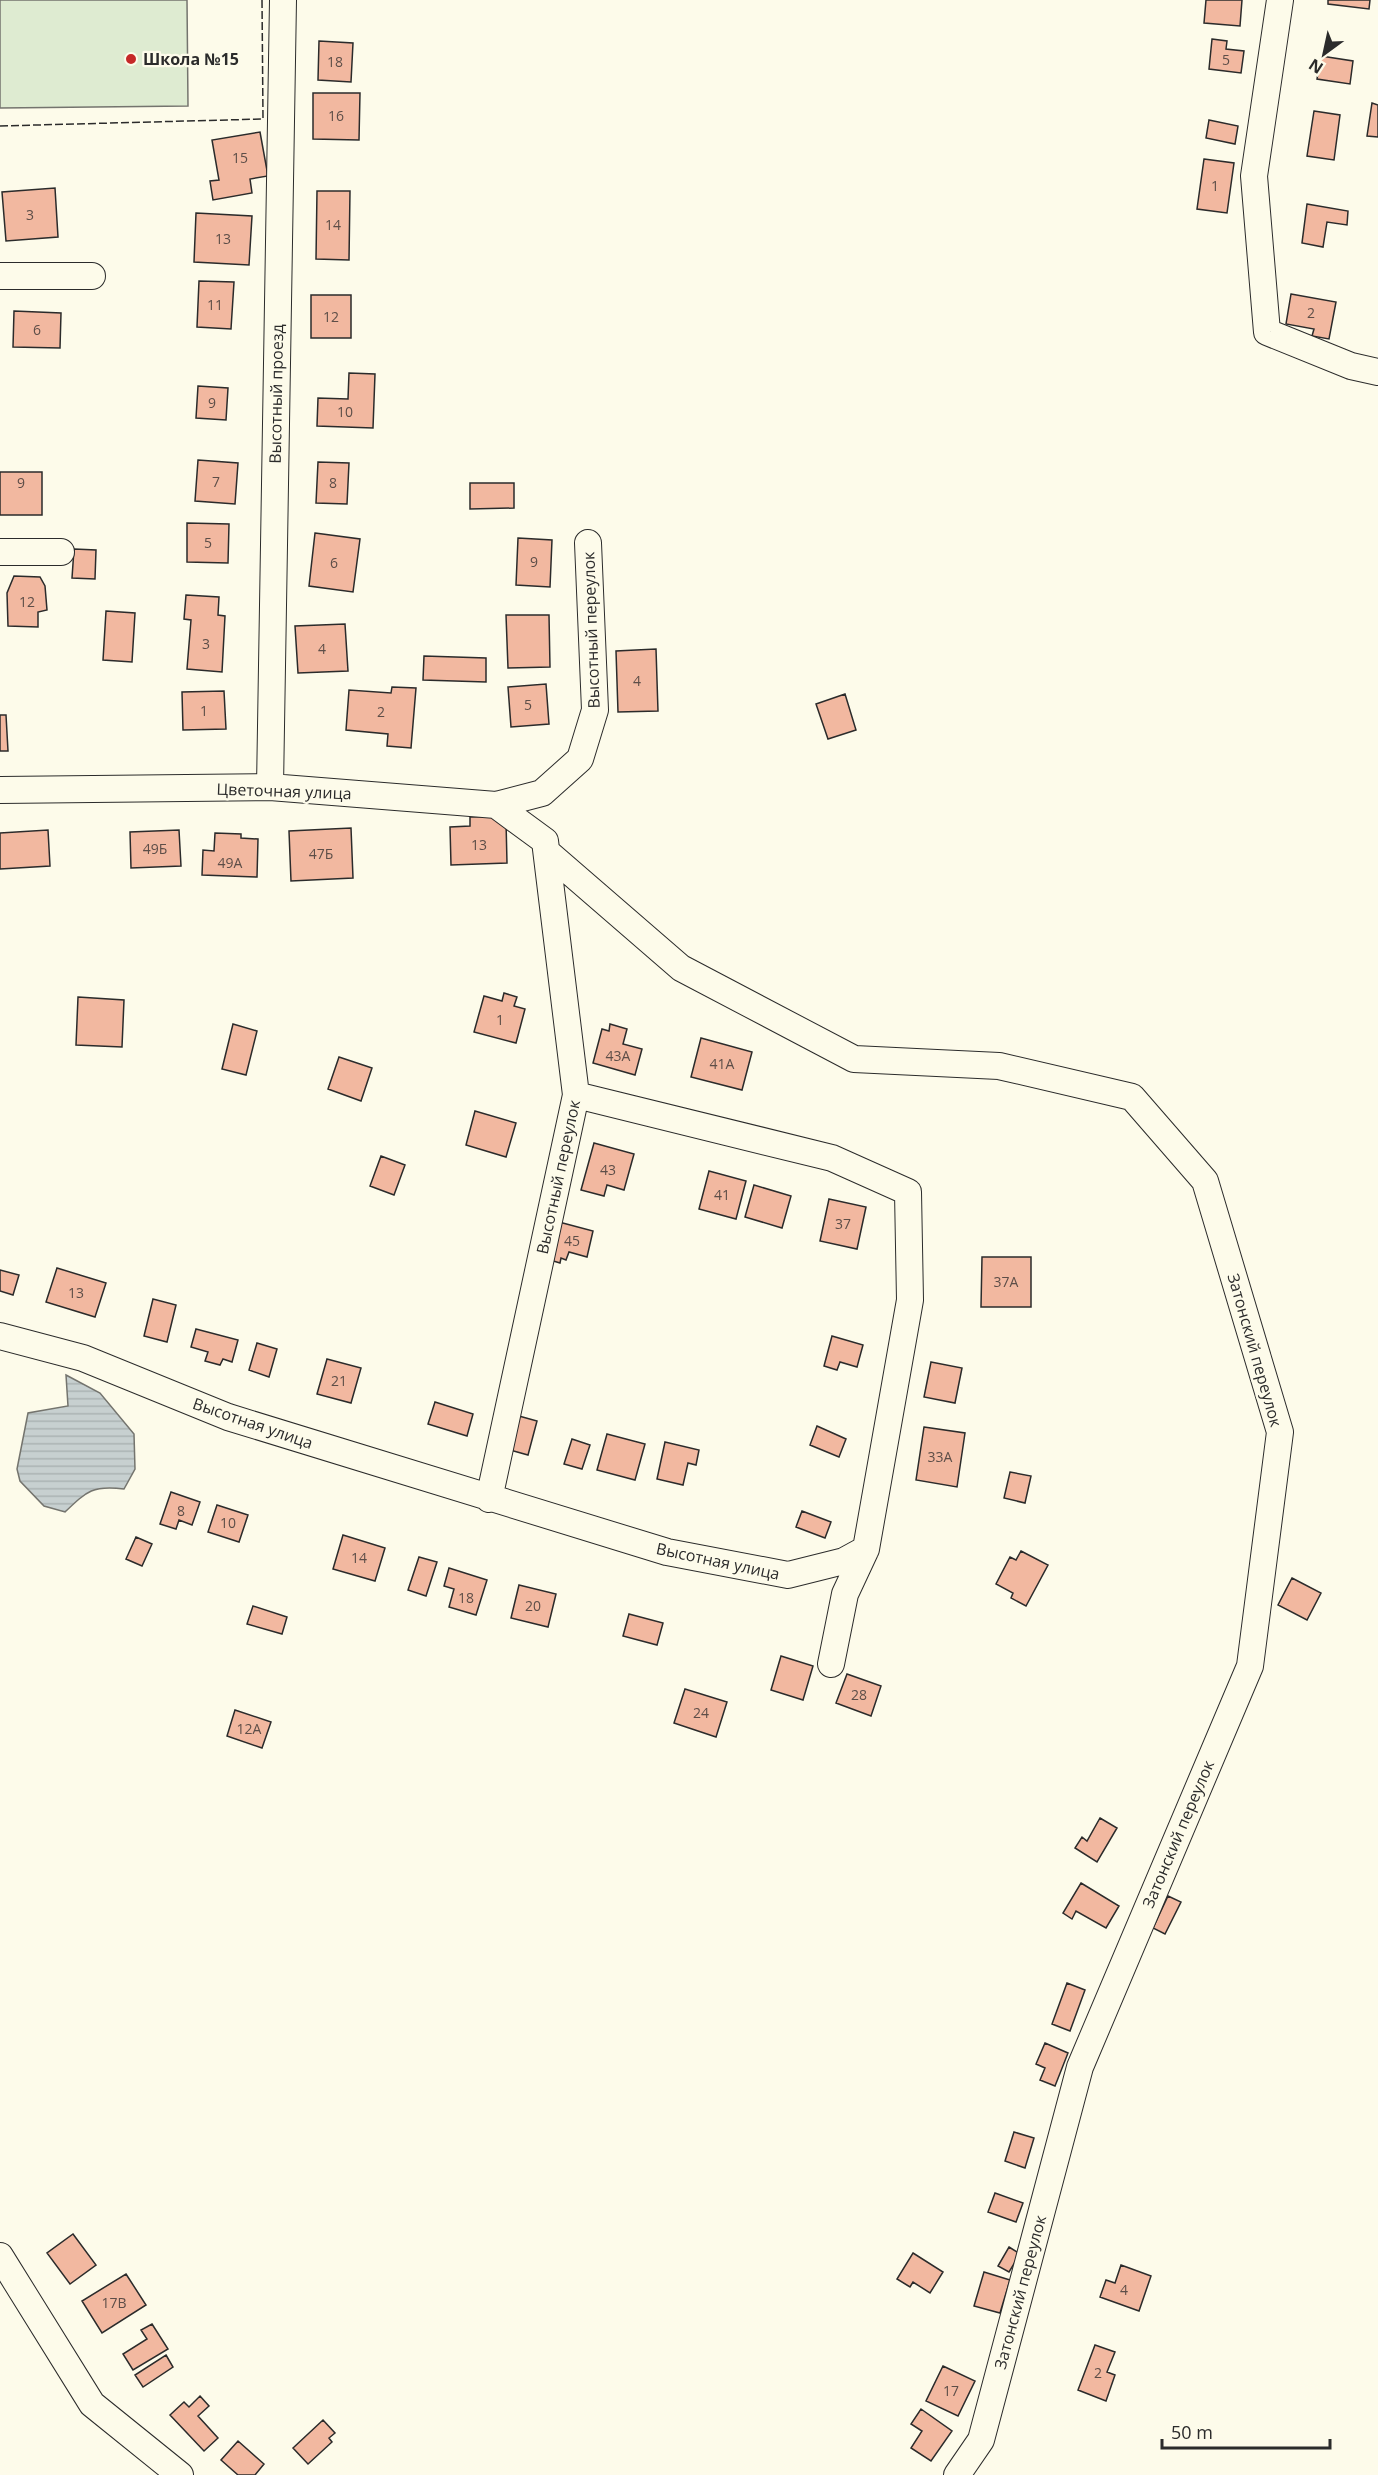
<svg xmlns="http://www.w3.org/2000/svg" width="1378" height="2475" font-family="'Open Sans',sans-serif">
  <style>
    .pitch { fill: #deebd1; stroke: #74746e; stroke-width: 1.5 }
    .water { fill: url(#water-rules); stroke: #74746e; stroke-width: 1.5 }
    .building { fill: #f2b8a0; stroke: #2b2b2b; stroke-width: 1.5 }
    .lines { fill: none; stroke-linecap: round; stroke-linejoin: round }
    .minor-casing { stroke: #2b2b2b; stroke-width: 28 }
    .minor { stroke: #fdfbea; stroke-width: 26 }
    .fence { stroke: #2b2b2b; stroke-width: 1.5; stroke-dasharray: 8 3; stroke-linecap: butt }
    .poi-dot { fill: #c62828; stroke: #fdfbea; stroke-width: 2 }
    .labels { text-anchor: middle; stroke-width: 4.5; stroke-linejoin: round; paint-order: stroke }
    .number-label { font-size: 14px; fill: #5d4e48 }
    .poi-label { font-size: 16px; font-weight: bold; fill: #2b2b2b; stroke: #fdfbea; text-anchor: start }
    .street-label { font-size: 16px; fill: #2b2b2b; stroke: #fdfbea }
  </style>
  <defs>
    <pattern id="water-rules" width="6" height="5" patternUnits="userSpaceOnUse" patternTransform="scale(1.5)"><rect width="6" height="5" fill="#c7d0d0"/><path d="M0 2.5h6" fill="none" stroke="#abb3b3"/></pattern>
  </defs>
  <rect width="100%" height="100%" fill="#fdfbea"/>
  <!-- pitch -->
  <path class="pitch" d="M 0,0 L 187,0 L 188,106 L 0,108 Z"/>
  <!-- water -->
  <path class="water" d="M 66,1375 L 100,1393 L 134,1434 L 135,1469 L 124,1489 C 93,1485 87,1491 65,1512 L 44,1506 L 20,1481 L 17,1469 L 28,1413 L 68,1406 Z"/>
  <!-- building -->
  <path class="building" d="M 1206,0 L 1242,0 L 1240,26 L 1204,23 Z
    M 1328,0 L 1370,0 L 1369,9 L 1328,4 Z
    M 1212,39 L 1227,41 L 1226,49 L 1244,51 L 1241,73 L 1209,69 Z
    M 319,41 L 353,43 L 351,82 L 318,80 Z
    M 1321,56 L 1353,61 L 1350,84 L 1317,79 Z
    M 313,93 L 360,93 L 359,140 L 313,139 Z
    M 1372,103 L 1378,105 L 1378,137 L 1367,136 Z
    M 1314,111 L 1340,115 L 1334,160 L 1307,156 Z
    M 1209,120 L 1238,126 L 1235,144 L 1206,138 Z
    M 260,132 L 268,176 L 250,179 L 252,193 L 213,200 L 210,181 L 219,180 L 212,140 Z
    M 1204,159 L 1234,163 L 1227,213 L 1197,209 Z
    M 55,188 L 58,237 L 6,241 L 2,192 Z
    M 317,191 L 350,191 L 349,260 L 316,259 Z
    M 1307,204 L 1348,211 L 1347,225 L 1327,222 L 1323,247 L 1302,243 Z
    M 196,213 L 252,216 L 249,265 L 194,262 Z
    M 199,281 L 234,282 L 231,329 L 197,327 Z
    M 1291,294 L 1336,302 L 1329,339 L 1312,336 L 1314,329 L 1286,324 Z
    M 311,295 L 351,295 L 351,338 L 311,338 Z
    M 14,311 L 61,313 L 60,348 L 13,347 Z
    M 349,373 L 375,374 L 373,428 L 317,426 L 318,398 L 348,399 Z
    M 198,386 L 228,388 L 226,420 L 196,418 Z
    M 198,460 L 238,463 L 235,504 L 195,501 Z
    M 318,462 L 349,463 L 347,504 L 316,503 Z
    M 0,472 L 42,472 L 42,515 L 0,515 Z
    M 470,483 L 514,483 L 514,508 L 470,509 Z
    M 187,523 L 229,524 L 228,563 L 187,562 Z
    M 315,533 L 360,539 L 353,592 L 309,586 Z
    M 518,538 L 552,540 L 550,587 L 516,585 Z
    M 74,549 L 96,550 L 95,579 L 72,578 Z
    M 14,576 L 40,577 L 45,586 L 47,610 L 38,612 L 38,627 L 8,626 L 7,593 Z
    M 186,595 L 219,597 L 218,615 L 225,616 L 222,672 L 187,669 L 191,620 L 184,619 Z
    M 106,611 L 135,613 L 132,662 L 103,660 Z
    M 506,615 L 549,615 L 550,667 L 508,668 Z
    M 345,624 L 348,671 L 298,673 L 295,626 Z
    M 656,649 L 658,711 L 618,712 L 616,651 Z
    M 424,656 L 486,658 L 486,682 L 423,680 Z
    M 546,684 L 549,724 L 511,727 L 508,687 Z
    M 392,687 L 416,688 L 411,748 L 387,746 L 388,734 L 346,730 L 349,690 L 391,693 Z
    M 224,691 L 226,729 L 183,730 L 182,692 Z
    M 845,694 L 856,730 L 828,739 L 816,704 Z
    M 0,715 L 6,715 L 8,751 L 0,751 Z
    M 498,816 L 506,821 L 507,863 L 451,865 L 450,827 L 470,826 L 470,817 Z
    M 351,828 L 353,878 L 291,881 L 289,831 Z
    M 48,830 L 50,866 L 0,869 L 0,833 Z
    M 179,830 L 181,866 L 131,868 L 130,832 Z
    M 215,833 L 241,834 L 241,838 L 258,839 L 257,877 L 202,875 L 203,850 L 214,851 Z
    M 504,993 L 517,997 L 514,1006 L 525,1009 L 516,1043 L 474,1032 L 484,996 L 502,1001 Z
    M 78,997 L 124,1000 L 122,1047 L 76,1045 Z
    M 233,1024 L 257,1031 L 246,1075 L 222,1069 Z
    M 610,1024 L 627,1029 L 623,1044 L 642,1049 L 635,1075 L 593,1063 L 602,1029 L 609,1031 Z
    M 701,1038 L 752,1052 L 742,1090 L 691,1077 Z
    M 339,1057 L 372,1068 L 361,1101 L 328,1089 Z
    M 475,1111 L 516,1123 L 506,1157 L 466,1145 Z
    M 594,1143 L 634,1154 L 624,1190 L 607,1185 L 604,1196 L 581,1190 Z
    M 381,1156 L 405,1165 L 394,1195 L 370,1186 Z
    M 709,1171 L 746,1181 L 736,1219 L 699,1209 Z
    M 754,1185 L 791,1196 L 782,1228 L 745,1217 Z
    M 829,1199 L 866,1207 L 857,1249 L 820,1241 Z
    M 559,1222 L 593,1231 L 587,1257 L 569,1252 L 566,1260 L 561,1258 L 560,1263 L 550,1260 Z
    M 982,1257 L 1031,1257 L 1031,1307 L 981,1307 Z
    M 57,1268 L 106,1283 L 95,1317 L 46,1302 Z
    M 0,1270 L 19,1275 L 13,1295 L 0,1291 Z
    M 153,1299 L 176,1305 L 167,1342 L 144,1336 Z
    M 196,1329 L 238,1340 L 232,1362 L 223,1359 L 220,1365 L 205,1361 L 208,1352 L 191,1347 Z
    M 832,1336 L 863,1345 L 857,1367 L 840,1362 L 837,1370 L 824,1366 Z
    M 257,1343 L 277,1349 L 269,1377 L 249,1370 Z
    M 327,1359 L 361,1368 L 351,1403 L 317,1394 Z
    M 931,1362 L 962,1368 L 955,1403 L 924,1397 Z
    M 435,1402 L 473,1414 L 467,1436 L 428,1424 Z
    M 519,1416 L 537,1421 L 528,1455 L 510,1450 Z
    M 817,1426 L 846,1439 L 839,1457 L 810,1445 Z
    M 924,1427 L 965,1433 L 957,1487 L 916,1480 Z
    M 607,1434 L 645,1444 L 635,1480 L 597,1470 Z
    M 572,1439 L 590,1445 L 582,1469 L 564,1464 Z
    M 665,1442 L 699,1450 L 696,1465 L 688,1463 L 683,1485 L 657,1479 Z
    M 1010,1472 L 1031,1476 L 1025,1503 L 1004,1498 Z
    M 171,1492 L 200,1502 L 192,1525 L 179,1520 L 176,1529 L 160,1524 Z
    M 217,1505 L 248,1515 L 239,1542 L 208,1532 Z
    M 802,1511 L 831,1522 L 825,1538 L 796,1527 Z
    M 343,1535 L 385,1548 L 375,1581 L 333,1569 Z
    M 136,1537 L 152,1544 L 142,1566 L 126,1559 Z
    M 1021,1551 L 1048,1565 L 1026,1606 L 1011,1598 L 1013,1593 L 996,1584 L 1010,1557 L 1016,1560 Z
    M 419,1557 L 437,1562 L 426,1596 L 408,1590 Z
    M 449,1568 L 487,1580 L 476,1615 L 449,1607 L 454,1589 L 444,1586 Z
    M 1292,1578 L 1321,1593 L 1307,1620 L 1278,1605 Z
    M 519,1585 L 556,1594 L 548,1627 L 511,1618 Z
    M 253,1606 L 287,1617 L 282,1634 L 247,1624 Z
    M 629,1614 L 663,1623 L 657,1645 L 623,1636 Z
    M 781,1656 L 813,1666 L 803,1700 L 771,1690 Z
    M 847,1674 L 881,1686 L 871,1716 L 836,1703 Z
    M 685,1689 L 727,1702 L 716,1737 L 674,1723 Z
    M 235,1710 L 271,1722 L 262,1748 L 227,1736 Z
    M 1100,1818 L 1117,1828 L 1097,1862 L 1075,1848 L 1082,1837 L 1087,1841 Z
    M 1081,1883 L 1119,1906 L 1106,1928 L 1076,1911 L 1072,1919 L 1063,1913 Z
    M 1168,1896 L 1181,1902 L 1165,1934 L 1153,1928 Z
    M 1067,1983 L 1085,1990 L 1070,2031 L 1052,2024 Z
    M 1045,2043 L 1068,2053 L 1055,2086 L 1040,2080 L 1045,2068 L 1036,2064 Z
    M 1014,2132 L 1034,2138 L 1025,2168 L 1005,2161 Z
    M 995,2193 L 1023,2203 L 1016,2222 L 988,2212 Z
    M 73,2234 L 96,2265 L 70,2284 L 47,2253 Z
    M 1009,2247 L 1020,2254 L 1009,2272 L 998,2266 Z
    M 913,2253 L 943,2272 L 930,2293 L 913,2282 L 910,2287 L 897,2279 Z
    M 1121,2265 L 1151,2276 L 1139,2311 L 1100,2297 L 1106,2280 L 1115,2283 Z
    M 984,2272 L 1010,2280 L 1000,2313 L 974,2306 Z
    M 126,2274 L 146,2305 L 102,2333 L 82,2301 Z
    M 152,2324 L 168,2349 L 133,2370 L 123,2354 L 147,2339 L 141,2330 Z
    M 1095,2345 L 1115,2352 L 1107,2372 L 1115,2375 L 1106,2401 L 1078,2390 Z
    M 166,2355 L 173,2367 L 143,2387 L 135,2375 Z
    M 943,2366 L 975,2381 L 958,2416 L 926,2401 Z
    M 200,2396 L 209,2406 L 198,2416 L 218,2438 L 204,2451 L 170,2415 L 184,2402 L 189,2407 Z
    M 921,2409 L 952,2431 L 931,2461 L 911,2448 L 922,2431 L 911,2424 Z
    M 323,2420 L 335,2433 L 329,2438 L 332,2442 L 308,2464 L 293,2448 Z
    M 238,2441 L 264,2464 L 255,2475 L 238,2475 L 221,2460 Z"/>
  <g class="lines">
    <!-- minor casing -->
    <g class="minor-casing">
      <path id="minor" d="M 1280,0 L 1254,176 L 1267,332 L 1351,366 L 1378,372
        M 0,276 L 92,276
        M 0,552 L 61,552
        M 270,787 L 283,0
        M 0,790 L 270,787 L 496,805 L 545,841 L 576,1095 L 489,1499
        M 496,805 L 542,793 L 580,759 L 595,710 L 588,543
        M 547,852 L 681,968 L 854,1059 L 999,1066 L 1132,1097 L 1205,1181 L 1280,1432 L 1250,1666 L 1080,2067 L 981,2440 L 957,2475
        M 576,1095 L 832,1158 L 908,1192 L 910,1300 L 866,1549 L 845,1594 L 831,1664
        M 0,1336 L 83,1358 L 228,1417 L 667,1552 L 788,1575 L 844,1561 L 866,1549
        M 0,2256 L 92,2404 L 180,2475"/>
    </g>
    <!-- minor -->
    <use href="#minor" class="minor"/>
    <!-- fence -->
    <path class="fence" d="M 0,126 L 263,119 L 262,0"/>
  </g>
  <!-- markers -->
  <circle class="poi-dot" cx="131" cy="59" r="6"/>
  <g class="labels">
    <!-- number labels -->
    <g class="number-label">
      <text x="1226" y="65">5</text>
      <text x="335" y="67">18</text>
      <text x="336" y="121">16</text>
      <text x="240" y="163">15</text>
      <text x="1215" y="191">1</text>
      <text x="30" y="220">3</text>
      <text x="333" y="230">14</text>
      <text x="223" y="244">13</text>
      <text x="215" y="310">11</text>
      <text x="1311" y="318">2</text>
      <text x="331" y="322">12</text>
      <text x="37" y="335">6</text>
      <text x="212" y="408">9</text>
      <text x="345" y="417">10</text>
      <text x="216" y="487">7</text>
      <text x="21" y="488">9</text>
      <text x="333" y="488">8</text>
      <text x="208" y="548">5</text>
      <text x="534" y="567">9</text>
      <text x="334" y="568">6</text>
      <text x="27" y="607">12</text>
      <text x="206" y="649">3</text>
      <text x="322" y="654">4</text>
      <text x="637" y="686">4</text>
      <text x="528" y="710">5</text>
      <text x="204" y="716">1</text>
      <text x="381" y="717">2</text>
      <text x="479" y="850">13</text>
      <text x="155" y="854">49Б</text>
      <text x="321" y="859">47Б</text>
      <text x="230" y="868">49А</text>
      <text x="500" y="1025">1</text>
      <text x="618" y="1061">43А</text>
      <text x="722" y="1069">41А</text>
      <text x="608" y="1175">43</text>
      <text x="722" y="1200">41</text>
      <text x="843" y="1229">37</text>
      <text x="572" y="1246">45</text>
      <text x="1006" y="1287">37А</text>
      <text x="76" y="1298">13</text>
      <text x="339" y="1386">21</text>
      <text x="940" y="1462">33А</text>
      <text x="181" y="1516">8</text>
      <text x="228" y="1528">10</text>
      <text x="359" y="1563">14</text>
      <text x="466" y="1603">18</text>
      <text x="533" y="1611">20</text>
      <text x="859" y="1700">28</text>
      <text x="701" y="1718">24</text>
      <text x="249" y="1734">12А</text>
      <text x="1124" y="2295">4</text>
      <text x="114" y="2308">17В</text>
      <text x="1098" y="2378">2</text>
      <text x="951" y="2396">17</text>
    </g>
    <!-- poi labels -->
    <g class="poi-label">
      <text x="143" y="65">Школа №15</text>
    </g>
    <!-- street labels -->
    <g class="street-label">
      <text transform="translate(276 394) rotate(-89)" y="6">Высотный проезд</text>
      <text transform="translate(591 630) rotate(-92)" y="6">Высотный переулок</text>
      <text transform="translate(284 791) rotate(2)" y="6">Цветочная улица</text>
      <text transform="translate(558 1177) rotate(-78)" y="6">Высотный переулок</text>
      <text transform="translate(1255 1350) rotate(74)" y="6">Затонский переулок</text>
      <text transform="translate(253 1423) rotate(19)" y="6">Высотная улица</text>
      <text transform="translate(718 1561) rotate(12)" y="6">Высотная улица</text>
      <text transform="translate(1178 1834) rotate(-67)" y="6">Затонский переулок</text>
      <text transform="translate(1020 2292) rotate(-75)" y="6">Затонский переулок</text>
    </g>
  </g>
  <!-- north arrow -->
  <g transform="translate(1324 54) rotate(213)" stroke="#fdfbea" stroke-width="4.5" paint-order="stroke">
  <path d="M0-4.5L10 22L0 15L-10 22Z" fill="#2b2b2b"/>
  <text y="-9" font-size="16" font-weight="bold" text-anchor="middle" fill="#2b2b2b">N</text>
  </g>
  <!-- scale -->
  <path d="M1162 2439v9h168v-9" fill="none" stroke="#2b2b2b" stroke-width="3"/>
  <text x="1171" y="2439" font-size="18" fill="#2b2b2b" stroke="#fdfbea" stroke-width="4.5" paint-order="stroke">50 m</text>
</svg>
